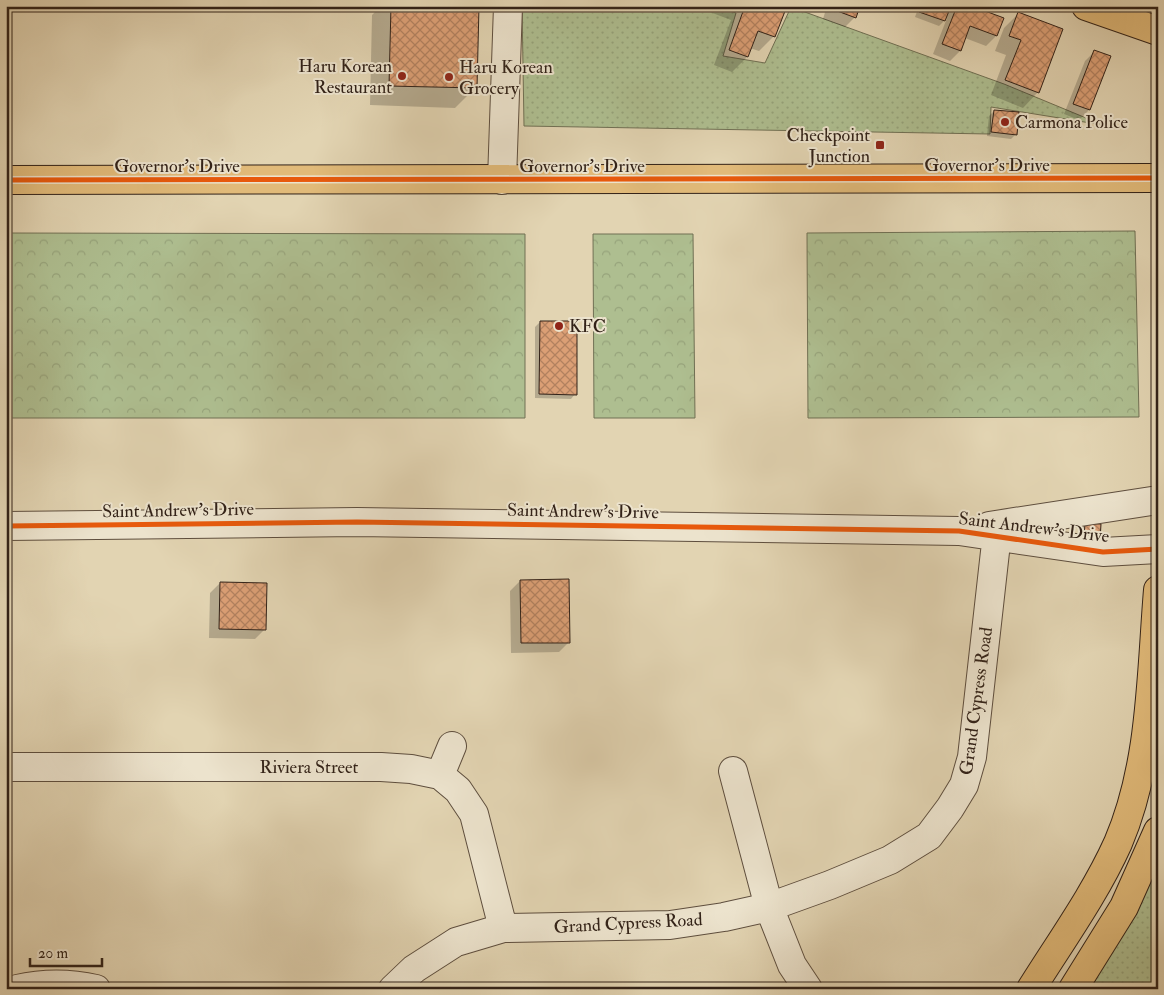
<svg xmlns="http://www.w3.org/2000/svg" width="1164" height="995" font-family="'IM FELL Double Pica',serif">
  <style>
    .grass { fill: url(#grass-dots); stroke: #707054 }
    .forest { fill: url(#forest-crowns); stroke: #707054 }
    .shadow { fill: #0003 }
    .building { fill: url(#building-cross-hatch); stroke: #322218 }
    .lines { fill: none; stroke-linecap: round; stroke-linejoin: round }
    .minor-casing { stroke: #5e4e3e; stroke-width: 30 }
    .major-casing { stroke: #322218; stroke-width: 30 }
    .highway-casing { stroke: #322218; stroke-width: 30 }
    .minor { stroke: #ece3cd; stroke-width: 28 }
    .major { stroke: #e1ba79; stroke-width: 28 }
    .highway { stroke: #e1ba79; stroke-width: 28 }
    .cycleway-casing { stroke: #ece3cd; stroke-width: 8 }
    .cycleway { stroke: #e8590c; stroke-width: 5 }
    .poi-dot { fill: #8f2418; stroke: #ece3cd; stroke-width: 2 }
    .labels { text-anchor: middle; stroke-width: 4; stroke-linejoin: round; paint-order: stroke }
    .poi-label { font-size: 18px; fill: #322218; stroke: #ece3cd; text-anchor: start }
    .street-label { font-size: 18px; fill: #322218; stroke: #ece3cd }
  </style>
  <defs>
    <pattern id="grass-dots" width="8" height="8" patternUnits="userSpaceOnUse" patternTransform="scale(1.25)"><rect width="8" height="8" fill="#aebe90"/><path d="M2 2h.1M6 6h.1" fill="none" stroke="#96a37b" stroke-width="1.8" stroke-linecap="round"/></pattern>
    <pattern id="forest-crowns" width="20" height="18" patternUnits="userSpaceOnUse" patternTransform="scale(1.25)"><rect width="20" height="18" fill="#aebe90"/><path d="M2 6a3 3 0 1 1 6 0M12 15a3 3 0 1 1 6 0" fill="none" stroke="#96a37b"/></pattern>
    <pattern id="building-cross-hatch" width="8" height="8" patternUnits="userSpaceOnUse" patternTransform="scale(1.25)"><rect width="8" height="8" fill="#db9f75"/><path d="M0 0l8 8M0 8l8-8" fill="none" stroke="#b2815f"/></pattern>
  </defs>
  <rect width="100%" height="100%" fill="#e2d4b2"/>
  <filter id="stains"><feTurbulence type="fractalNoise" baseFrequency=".004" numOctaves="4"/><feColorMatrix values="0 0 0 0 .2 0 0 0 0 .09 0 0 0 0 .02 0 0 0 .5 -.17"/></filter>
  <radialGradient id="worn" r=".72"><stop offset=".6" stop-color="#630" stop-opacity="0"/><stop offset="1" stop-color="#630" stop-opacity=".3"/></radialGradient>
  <!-- grass -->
  <path class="grass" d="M 522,6 L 715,6 L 736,13 L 723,56 L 765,63 L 791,7 L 1004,84 L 1103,125 L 991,107 L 990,134 L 524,126 Z
    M 1158,864 L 1158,989 L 1081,989 Z"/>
  <!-- forest -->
  <path class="forest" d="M 1135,231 L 1139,417 L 808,418 L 807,233 Z
    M 6,233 L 525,234 L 525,418 L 6,418 Z
    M 593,234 L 693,234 L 695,418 L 594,418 Z"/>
  <!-- shadow -->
  <path class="shadow" d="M 381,6 L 477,6 L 475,88 L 455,108 L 370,105 L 372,15 Z
    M 694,6 L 785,6 L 774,36 L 759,51 L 750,48 L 747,57 L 732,72 L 714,65 L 731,20 Z
    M 804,6 L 826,6 L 820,12 Z
    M 827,6 L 859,6 L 855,17 L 845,27 L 823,19 Z
    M 919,6 L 949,6 L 946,14 L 954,6 L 973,6 L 1002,19 L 996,36 L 986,46 L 965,38 L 960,51 L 950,61 L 933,54 L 947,18 L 939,26 L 915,17 Z
    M 1119,6 L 1158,6 L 1158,20 Z
    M 1019,13 L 1038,92 L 1023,108 L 991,95 L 1006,55 L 995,51 L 1004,28 Z
    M 1095,51 L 1110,57 L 1089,110 L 1079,120 L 1064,114 L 1085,61 Z
    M 994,111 L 1016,134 L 1011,139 L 987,136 L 989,116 Z
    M 540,322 L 575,394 L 571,399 L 535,398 L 535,327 Z
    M 1086,524 L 1100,525 L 1080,544 L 1081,529 Z
    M 520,581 L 569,642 L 559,652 L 511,653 L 510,591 Z
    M 220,583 L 265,629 L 255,639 L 209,638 L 210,593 Z"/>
  <!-- building -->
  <path class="building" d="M 391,6 L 479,6 L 477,88 L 389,86 Z
    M 745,6 L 787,6 L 775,37 L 758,31 L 748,57 L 729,50 Z
    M 833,6 L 860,6 L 856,18 L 832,9 Z
    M 921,6 L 951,6 L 945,21 L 919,12 Z
    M 957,6 L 977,6 L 977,8 L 1004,18 L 997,36 L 970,26 L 961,51 L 942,44 Z
    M 1018,12 L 1063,29 L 1039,93 L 1005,80 L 1021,40 L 1009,36 Z
    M 1094,50 L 1111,56 L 1090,110 L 1073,104 Z
    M 994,110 L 1019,112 L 1017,135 L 991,132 Z
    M 540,321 L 577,321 L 577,395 L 539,394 Z
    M 1085,523 L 1101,524 L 1100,540 L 1084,539 Z
    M 569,579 L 570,643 L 521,643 L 520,580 Z
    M 220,582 L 267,583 L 266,630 L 219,629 Z"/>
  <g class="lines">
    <!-- minor casing -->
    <g class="minor-casing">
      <path id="minor" d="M 502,180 L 508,6
        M 6,526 L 357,522 L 959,531 L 1103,552 L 1158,549
        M 989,526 L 1158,500
        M 6,767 L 381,767 L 411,769 L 440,775 L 458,790 L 474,814 L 503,928
        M 733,771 L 769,907 L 792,965 L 808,989
        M 440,775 L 452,746
        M 17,989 C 43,983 70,983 96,989
        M 393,989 L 414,969 L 456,942 L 503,928 L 670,925 L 724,917 L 769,907 L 830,885 L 890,860 L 929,836 L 950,808 L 964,785 L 972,757 L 998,525"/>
    </g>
    <!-- major casing -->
    <g class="major-casing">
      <path id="major" d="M 1086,6 L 1158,31
        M 1031,989 C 1061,941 1095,894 1118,843 C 1152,764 1151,674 1158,590
        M 1073,989 L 1124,907 L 1158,831"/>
    </g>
    <!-- highway casing -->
    <g class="highway-casing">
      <path id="highway" d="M 6,180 L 1158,178"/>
    </g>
    <!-- minor -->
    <use href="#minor" class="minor"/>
    <!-- major -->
    <use href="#major" class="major"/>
    <!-- highway -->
    <use href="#highway" class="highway"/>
    <!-- cycleway casing -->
    <g class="cycleway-casing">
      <path id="cycleway" d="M 6,180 L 1158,178
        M 6,526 L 357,522 L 959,531 L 1103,552 L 1158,549"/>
    </g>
    <!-- cycleway -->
    <use href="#cycleway" class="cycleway"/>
  </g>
  <!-- markers -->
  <g class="poi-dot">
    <circle cx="402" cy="76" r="5"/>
    <circle cx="449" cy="77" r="5"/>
    <circle cx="1005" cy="122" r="5"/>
    <rect x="875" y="140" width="10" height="10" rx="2.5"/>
    <circle cx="559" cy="326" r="5"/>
  </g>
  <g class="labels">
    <!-- poi labels -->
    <g class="poi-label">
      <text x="392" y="72" text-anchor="end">Haru Korean<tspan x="392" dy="21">Restaurant</tspan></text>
      <text x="459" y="73">Haru Korean<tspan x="459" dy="21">Grocery</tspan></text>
      <text x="1015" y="128">Carmona Police</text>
      <text x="870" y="141" text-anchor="end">Checkpoint<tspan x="870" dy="21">Junction</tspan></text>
      <text x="569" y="332">KFC</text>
    </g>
    <!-- street labels -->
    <g class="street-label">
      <text x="987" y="171">Governor's Drive</text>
      <text x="177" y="172">Governor's Drive</text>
      <text x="582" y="172">Governor's Drive</text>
      <text transform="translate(178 510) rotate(-1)" y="6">Saint Andrew's Drive</text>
      <text transform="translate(583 511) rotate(1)" y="6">Saint Andrew's Drive</text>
      <text transform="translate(1034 527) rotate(7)" y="6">Saint Andrew's Drive</text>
      <text transform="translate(976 701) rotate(-82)" y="6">Grand Cypress Road</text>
      <text x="309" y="773">Riviera Street</text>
      <text transform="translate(628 923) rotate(-3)" y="6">Grand Cypress Road</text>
    </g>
  </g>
  <!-- margin -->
  <rect width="1164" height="995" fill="none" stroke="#e2d4b2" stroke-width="25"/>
  <rect x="8" y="8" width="1149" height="980" fill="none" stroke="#322218" stroke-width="2.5"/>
  <rect x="12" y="12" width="1139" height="970" fill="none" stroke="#322218"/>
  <!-- scale -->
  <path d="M30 958v8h72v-8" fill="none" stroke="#322218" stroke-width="2.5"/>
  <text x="38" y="958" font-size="15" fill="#322218" stroke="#ece3cd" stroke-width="4" paint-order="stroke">20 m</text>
  <rect width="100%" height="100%" filter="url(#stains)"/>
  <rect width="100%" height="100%" fill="url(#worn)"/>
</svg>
